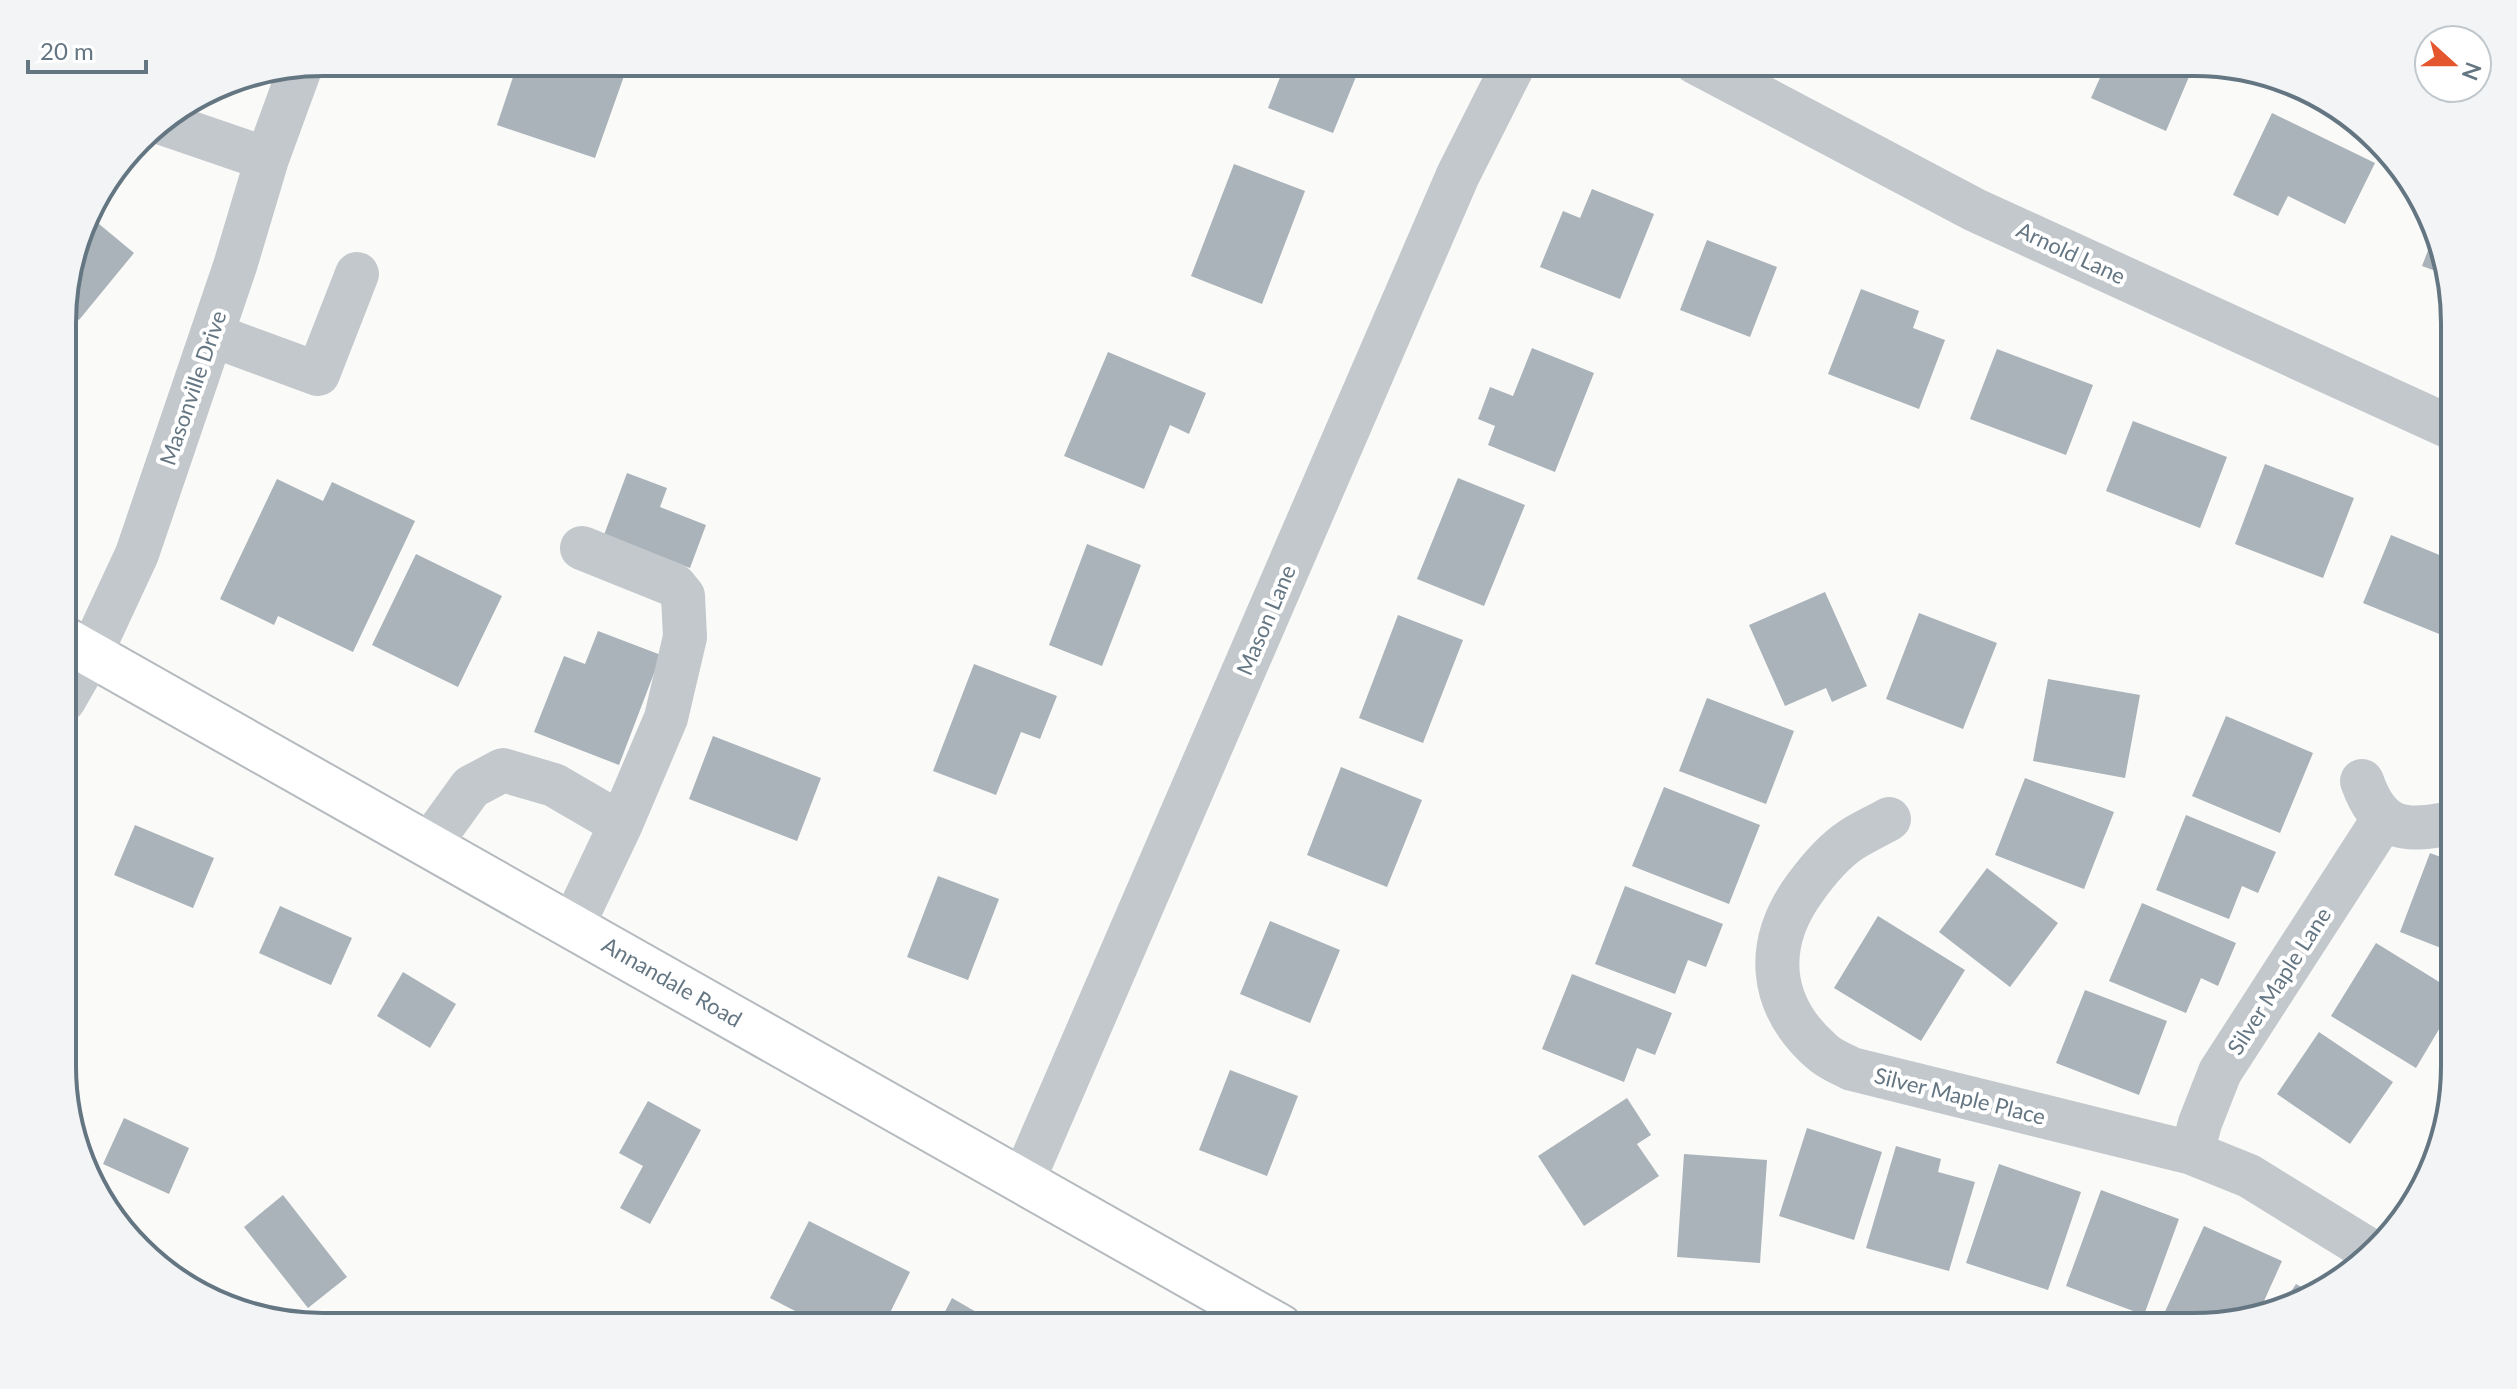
<svg xmlns="http://www.w3.org/2000/svg" width="2517" height="1389" font-family="Lato,sans-serif">
  <style>
    .building { fill: #aab3b9 }
    .lines { fill: none; stroke-linecap: round; stroke-linejoin: round }
    .major-casing { stroke: #b5babe; stroke-width: 48 }
    .minor { stroke: #c3c8cc; stroke-width: 44 }
    .major { stroke: #fff; stroke-width: 44 }
    .labels { text-anchor: middle; stroke-width: 8; stroke-linejoin: round; paint-order: stroke }
    .street-label { font-size: 22px; fill: #657683; stroke: #fff }
    .rim { fill: none; stroke: #657683; stroke-width: 4 }
  </style>
  <rect width="100%" height="100%" fill="#fafaf8"/>
  <!-- building -->
  <path class="building" d="M 518,62 L 629,62 L 595,158 L 497,125 Z
    M 1286,62 L 1362,62 L 1333,133 L 1268,108 Z
    M 2107,62 L 2168,62 L 2191,72 L 2166,131 L 2091,98 Z
    M 2272,113 L 2375,163 L 2345,224 L 2288,196 L 2278,216 L 2233,195 Z
    M 1234,164 L 1305,191 L 1262,304 L 1191,276 Z
    M 1592,189 L 1654,214 L 1620,299 L 1540,267 L 1563,211 L 1580,218 Z
    M 87,214 L 134,253 L 79,320 L 64,307 L 64,290 Z
    M 1707,240 L 1777,267 L 1750,337 L 1680,310 Z
    M 2432,240 L 2444,274 L 2422,266 Z
    M 1861,289 L 1919,311 L 1913,328 L 1945,340 L 1919,409 L 1828,374 Z
    M 1532,348 L 1594,373 L 1555,472 L 1488,445 L 1495,426 L 1478,419 L 1490,387 L 1513,396 Z
    M 1997,349 L 2093,385 L 2066,455 L 1970,419 Z
    M 1108,352 L 1206,393 L 1189,434 L 1170,425 L 1144,489 L 1064,456 Z
    M 64,362 L 75,367 L 64,389 Z
    M 64,403 L 75,408 L 64,431 Z
    M 2133,421 L 2227,457 L 2200,528 L 2106,491 Z
    M 2265,464 L 2354,498 L 2323,578 L 2235,544 Z
    M 627,473 L 667,488 L 660,507 L 706,525 L 690,568 L 604,535 Z
    M 1458,478 L 1525,505 L 1484,606 L 1417,579 Z
    M 277,479 L 323,501 L 332,482 L 415,521 L 353,652 L 278,616 L 274,625 L 220,599 Z
    M 2391,535 L 2454,561 L 2454,640 L 2363,603 Z
    M 1087,544 L 1141,565 L 1102,666 L 1049,645 Z
    M 416,554 L 502,596 L 458,687 L 372,645 Z
    M 1825,592 L 1867,686 L 1832,702 L 1826,688 L 1785,706 L 1749,625 Z
    M 1919,613 L 1997,643 L 1963,729 L 1886,699 Z
    M 1398,615 L 1463,640 L 1423,743 L 1359,718 Z
    M 598,631 L 661,655 L 619,765 L 534,732 L 564,656 L 585,664 Z
    M 974,664 L 1057,696 L 1040,739 L 1021,732 L 996,795 L 933,771 Z
    M 2048,679 L 2140,695 L 2125,778 L 2033,761 Z
    M 1707,698 L 1794,731 L 1766,804 L 1679,771 Z
    M 2226,716 L 2313,753 L 2280,833 L 2192,796 Z
    M 713,736 L 821,778 L 797,841 L 689,799 Z
    M 1341,767 L 1422,800 L 1387,887 L 1307,855 Z
    M 2025,778 L 2114,812 L 2084,889 L 1995,855 Z
    M 1664,787 L 1760,825 L 1729,904 L 1632,866 Z
    M 2186,815 L 2276,852 L 2258,893 L 2242,886 L 2229,919 L 2156,890 Z
    M 135,825 L 214,858 L 193,908 L 114,875 Z
    M 2430,853 L 2454,862 L 2454,953 L 2400,932 Z
    M 1987,868 L 2058,923 L 2010,987 L 1939,932 Z
    M 938,876 L 999,899 L 968,980 L 907,957 Z
    M 1625,886 L 1723,924 L 1706,967 L 1688,960 L 1675,994 L 1595,964 Z
    M 2142,903 L 2236,943 L 2218,986 L 2201,978 L 2186,1013 L 2109,981 Z
    M 280,906 L 352,938 L 331,985 L 259,953 Z
    M 1878,916 L 1965,970 L 1921,1041 L 1834,988 Z
    M 1270,921 L 1340,950 L 1310,1023 L 1240,994 Z
    M 2376,943 L 2454,991 L 2454,1004 L 2416,1068 L 2331,1016 Z
    M 403,972 L 456,1004 L 430,1048 L 377,1016 Z
    M 1572,974 L 1672,1013 L 1655,1055 L 1637,1048 L 1624,1082 L 1542,1049 Z
    M 2085,990 L 2167,1021 L 2139,1095 L 2056,1063 Z
    M 64,1010 L 76,1016 L 64,1038 Z
    M 2319,1032 L 2393,1082 L 2350,1144 L 2277,1094 Z
    M 1230,1070 L 1298,1096 L 1267,1176 L 1199,1150 Z
    M 1627,1098 L 1651,1135 L 1637,1144 L 1659,1176 L 1584,1226 L 1538,1156 Z
    M 648,1101 L 701,1130 L 650,1224 L 620,1208 L 643,1166 L 619,1153 Z
    M 124,1118 L 189,1148 L 169,1194 L 103,1164 Z
    M 1807,1128 L 1882,1152 L 1854,1240 L 1779,1216 Z
    M 1896,1146 L 1941,1159 L 1938,1172 L 1975,1182 L 1949,1271 L 1866,1248 Z
    M 1684,1154 L 1767,1160 L 1760,1263 L 1677,1257 Z
    M 2430,1161 L 2431,1162 L 2422,1190 L 2413,1184 Z
    M 1999,1164 L 2081,1192 L 2048,1290 L 1966,1263 Z
    M 2101,1190 L 2179,1219 L 2144,1315 L 2066,1286 Z
    M 283,1195 L 347,1277 L 308,1308 L 244,1227 Z
    M 809,1221 L 910,1272 L 883,1327 L 826,1327 L 770,1298 Z
    M 2204,1226 L 2282,1261 L 2260,1310 L 2210,1326 L 2185,1326 L 2163,1316 Z
    M 2296,1284 L 2311,1293 L 2285,1301 Z
    M 952,1298 L 1002,1327 L 937,1327 Z"/>
  <g class="lines">
    <!-- major casing -->
    <g class="major-casing">
      <path id="major" d="M 64,639 L 1280,1327"/>
    </g>
    <!-- minor -->
    <path class="minor" d="M 1695,62 L 1975,210 L 2454,429
      M 159,122 L 267,159
      M 212,335 L 318,374 L 357,274
      M 64,700 L 91,653 L 137,554 L 235,266 L 267,159 L 301,66
      M 2362,781 C 2379,830 2403,833 2451,823
      M 1889,819 C 1877,826 1863,832 1851,840 C 1833,852 1818,870 1805,888 C 1764,944 1768,1004 1821,1051 C 1829,1059 1842,1064 1852,1069 L 2192,1153 L 2249,1176 L 2369,1250
      M 429,845 L 471,787 L 503,770 L 554,785 L 621,824
      M 573,925 L 621,824 L 666,718 L 685,637 L 683,596 L 674,585 L 582,548
      M 2192,1153 L 2200,1123 L 2220,1072 L 2384,818
      M 1023,1181 L 1458,175 L 1515,62"/>
    <!-- major -->
    <use href="#major" class="major"/>
  </g>
  <g class="labels">
    <!-- street labels -->
    <g class="street-label">
      <text transform="translate(2071 253) rotate(25)" y="8">Arnold Lane</text>
      <text transform="translate(193 388) rotate(-71)" y="8">Masonville Drive</text>
      <text transform="translate(1266 620) rotate(-67)" y="8">Mason Lane</text>
      <text transform="translate(2279 981) rotate(-57)" y="8">Silver Maple Lane</text>
      <text transform="translate(672 982) rotate(30)" y="8">Annandale Road</text>
      <text transform="translate(1960 1096) rotate(14)" y="8">Silver Maple Place</text>
    </g>
  </g>
  <!-- crop -->
  <path d="M0 0H2517V1389H0ZM323 76H2194A247 247 0 0 1 2441 323V1066A247 247 0 0 1 2194 1313H323A247 247 0 0 1 76 1066V323A247 247 0 0 1 323 76Z" fill="#f3f4f5" fill-rule="evenodd"/>
  <path class="rim" d="M323 76H2194A247 247 0 0 1 2441 323V1066A247 247 0 0 1 2194 1313H323A247 247 0 0 1 76 1066V323A247 247 0 0 1 323 76Z"/>
  <!-- north arrow -->
  <g transform="translate(2453 64) rotate(111)"><circle r="38" fill="#ffffff" stroke="#c1c8cd" stroke-width="2"/>
  <path d="M0-6L14 30L0 20L-14 30Z" fill="#e4572e"/>
  <text y="-12" font-size="22" font-weight="bold" text-anchor="middle" fill="#657683">N</text>
  </g>
  <!-- scale -->
  <path d="M28 60v12h118v-12" fill="none" stroke="#657683" stroke-width="4"/>
  <text x="40" y="60" font-size="24" fill="#657683" stroke="#ffffff" stroke-width="6" paint-order="stroke">20 m</text>
</svg>
